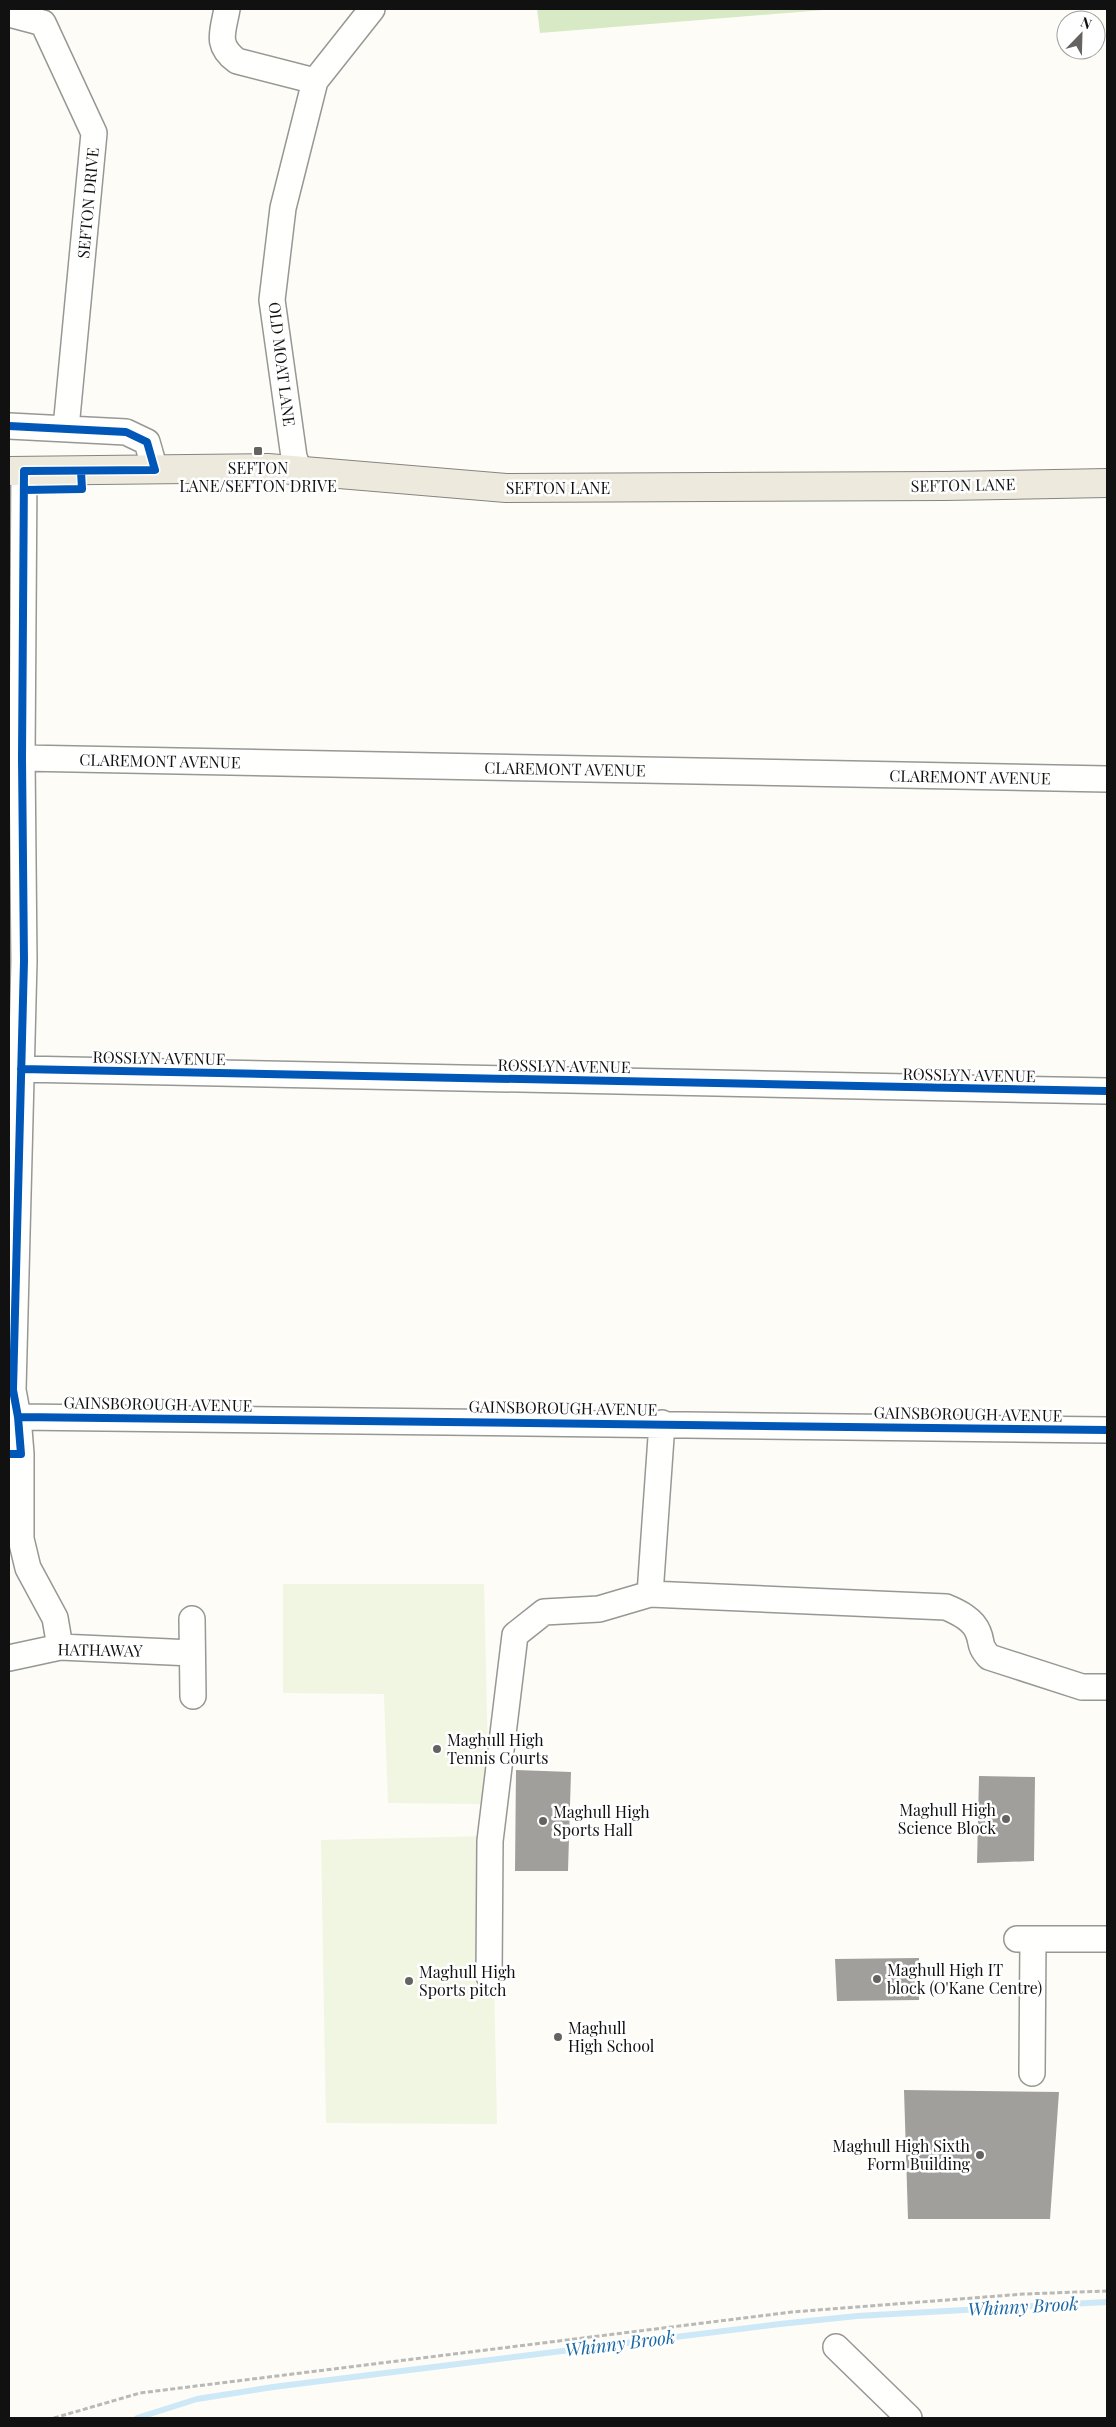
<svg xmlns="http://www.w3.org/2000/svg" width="1116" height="2427" font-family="'Playfair Display',serif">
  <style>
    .industrial { fill: #f5f0f3 }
    .forest { fill: #d8eac5 }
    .pitch { fill: #f0f6e1 }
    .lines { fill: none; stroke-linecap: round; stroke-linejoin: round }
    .stream { stroke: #cde8f7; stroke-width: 6 }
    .building { fill: #a19f9c }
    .minor-casing { stroke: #979795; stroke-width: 28 }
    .major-casing { stroke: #858482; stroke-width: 30 }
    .path { stroke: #b9b9b8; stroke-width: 3; stroke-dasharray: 5 2.5; stroke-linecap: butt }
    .minor { stroke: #fffffe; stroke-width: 25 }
    .major { stroke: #ede9dc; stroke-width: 28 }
    .cycleway-casing { stroke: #fff; stroke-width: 11 }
    .cycleway { stroke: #0057b8; stroke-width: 8 }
    .poi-dot { fill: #646362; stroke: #fff; stroke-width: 2 }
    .labels { text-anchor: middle; stroke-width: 5; stroke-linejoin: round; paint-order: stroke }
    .street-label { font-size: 16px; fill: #111; stroke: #fff }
    .poi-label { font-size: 16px; fill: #111; stroke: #fff; text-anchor: start }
    .water-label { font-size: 18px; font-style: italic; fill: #1768a6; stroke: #fff }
  </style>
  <rect width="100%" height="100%" fill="#fdfcf7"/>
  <!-- industrial -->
  <path class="industrial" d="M 9,499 L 17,499 L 9,731 Z"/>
  <!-- forest -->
  <path class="forest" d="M 537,9 L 836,9 L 540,33 Z"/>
  <!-- pitch -->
  <path class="pitch" d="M 283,1584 L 484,1584 L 489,1804 L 388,1803 L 384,1694 L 283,1693 Z
    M 491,1836 L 497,2124 L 326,2123 L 321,1840 Z"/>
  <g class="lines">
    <!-- stream -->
    <path class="stream" d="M 137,2418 L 197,2399 L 273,2387 L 780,2324 L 857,2316 L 1107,2302"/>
  </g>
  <!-- building -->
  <path class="building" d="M 516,1770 L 571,1772 L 568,1871 L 515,1871 Z
    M 979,1776 L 1035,1777 L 1034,1861 L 977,1863 Z
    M 919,1958 L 919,2000 L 837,2001 L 835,1959 Z
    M 904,2090 L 1059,2092 L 1050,2219 L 908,2219 Z"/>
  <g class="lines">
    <!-- minor casing -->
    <g class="minor-casing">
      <path id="minor" d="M 227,9 C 223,32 215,45 237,61 L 315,81
        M 9,14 L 43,23 L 94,133 L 66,428
        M 9,426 L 126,432 L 147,442 L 155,470
        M 299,470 L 294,457 L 272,300 L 283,208 L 315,81 L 372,9
        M 24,471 L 22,758 L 24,961 L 13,1390 L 18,1417 L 21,1454 L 21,1539 L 28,1568 L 55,1618 L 60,1647
        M 22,758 L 1107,779
        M 21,1069 L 1107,1091
        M 18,1417 L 1107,1430
        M 650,1594 L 946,1607 C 958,1612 973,1619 978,1632 C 983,1644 978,1644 989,1657 L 1082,1687 L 1107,1687
        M 192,1619 L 193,1696
        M 9,1658 L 60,1647 L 192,1653
        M 1017,1939 L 1107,1939
        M 489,1976 L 490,1841 L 515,1635 L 544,1612 L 599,1609 L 650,1594 L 662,1423
        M 1032,2073 L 1033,1939
        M 836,2347 L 909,2418"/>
    </g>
    <!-- major casing -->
    <g class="major-casing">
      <path id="major" d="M 9,471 L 268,468 L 506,488 L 945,486 L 1107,483"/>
    </g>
    <!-- path -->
    <path class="path" d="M 54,2418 L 140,2393 L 792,2312 L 1024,2294 L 1107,2291"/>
    <!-- minor -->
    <use href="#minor" class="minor"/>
    <!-- major -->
    <use href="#major" class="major"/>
    <!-- cycleway casing -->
    <g class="cycleway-casing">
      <path id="cycleway" d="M 9,426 L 126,432 L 147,442 L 155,470 L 24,471 L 22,758 L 24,961 L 13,1390 L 18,1417 L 21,1454 L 9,1454
        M 24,490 L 82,489 L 81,471
        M 21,1069 L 1107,1091
        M 18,1417 L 1107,1430"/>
    </g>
    <!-- cycleway -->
    <use href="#cycleway" class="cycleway"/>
  </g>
  <!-- markers -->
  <g class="poi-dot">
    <rect x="253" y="446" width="10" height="10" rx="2.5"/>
    <circle cx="437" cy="1749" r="5"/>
    <circle cx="1006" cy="1819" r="5"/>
    <circle cx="543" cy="1821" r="5"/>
    <circle cx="877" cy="1979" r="5"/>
    <circle cx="409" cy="1981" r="5"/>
    <circle cx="558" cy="2037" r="5"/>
    <circle cx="980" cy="2155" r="5"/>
  </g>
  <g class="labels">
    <!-- street labels -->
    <g class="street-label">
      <text transform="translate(88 203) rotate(-85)" y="6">SEFTON DRIVE</text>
      <text transform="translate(282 364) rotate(83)" y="6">OLD MOAT LANE</text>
      <text transform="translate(963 485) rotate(-1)" y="6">SEFTON LANE</text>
      <text x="558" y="494">SEFTON LANE</text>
      <text transform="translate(160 761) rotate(1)" y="6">CLAREMONT AVENUE</text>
      <text transform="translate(565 769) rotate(1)" y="6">CLAREMONT AVENUE</text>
      <text transform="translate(970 777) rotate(1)" y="6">CLAREMONT AVENUE</text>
      <text transform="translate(159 1058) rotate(1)" y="6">ROSSLYN AVENUE</text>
      <text transform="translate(564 1066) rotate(1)" y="6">ROSSLYN AVENUE</text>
      <text transform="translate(969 1075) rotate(1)" y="6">ROSSLYN AVENUE</text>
      <text transform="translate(158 1404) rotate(1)" y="6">GAINSBOROUGH AVENUE</text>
      <text transform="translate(563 1408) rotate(1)" y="6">GAINSBOROUGH AVENUE</text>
      <text transform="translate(968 1414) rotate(1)" y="6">GAINSBOROUGH AVENUE</text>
      <text transform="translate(100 1650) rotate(1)" y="6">HATHAWAY</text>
    </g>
    <!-- poi labels -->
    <g class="poi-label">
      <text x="258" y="474" text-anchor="middle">SEFTON<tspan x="258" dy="18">LANE/SEFTON DRIVE</tspan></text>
      <text x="447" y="1746">Maghull High<tspan x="447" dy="18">Tennis Courts</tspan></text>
      <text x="996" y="1816" text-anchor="end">Maghull High<tspan x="996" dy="18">Science Block</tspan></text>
      <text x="553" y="1818">Maghull High<tspan x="553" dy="18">Sports Hall</tspan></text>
      <text x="887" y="1976">Maghull High IT<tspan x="887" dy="18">block (O'Kane Centre)</tspan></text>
      <text x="419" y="1978">Maghull High<tspan x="419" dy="18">Sports pitch</tspan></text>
      <text x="568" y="2034">Maghull<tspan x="568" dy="18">High School</tspan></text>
      <text x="970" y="2152" text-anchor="end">Maghull High Sixth<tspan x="970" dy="18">Form Building</tspan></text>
    </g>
    <!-- water labels -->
    <g class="water-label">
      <text transform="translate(1023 2307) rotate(-3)" y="6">Whinny Brook</text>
      <text transform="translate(620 2344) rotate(-7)" y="6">Whinny Brook</text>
    </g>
  </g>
  <!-- border -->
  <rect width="1116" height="2427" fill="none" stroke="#111111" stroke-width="20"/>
  <!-- north arrow -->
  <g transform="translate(1081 35) rotate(23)"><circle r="24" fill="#ffffff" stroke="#a0a0a0"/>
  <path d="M0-4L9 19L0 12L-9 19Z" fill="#646362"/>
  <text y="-8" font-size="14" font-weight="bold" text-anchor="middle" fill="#111111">N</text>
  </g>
</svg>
